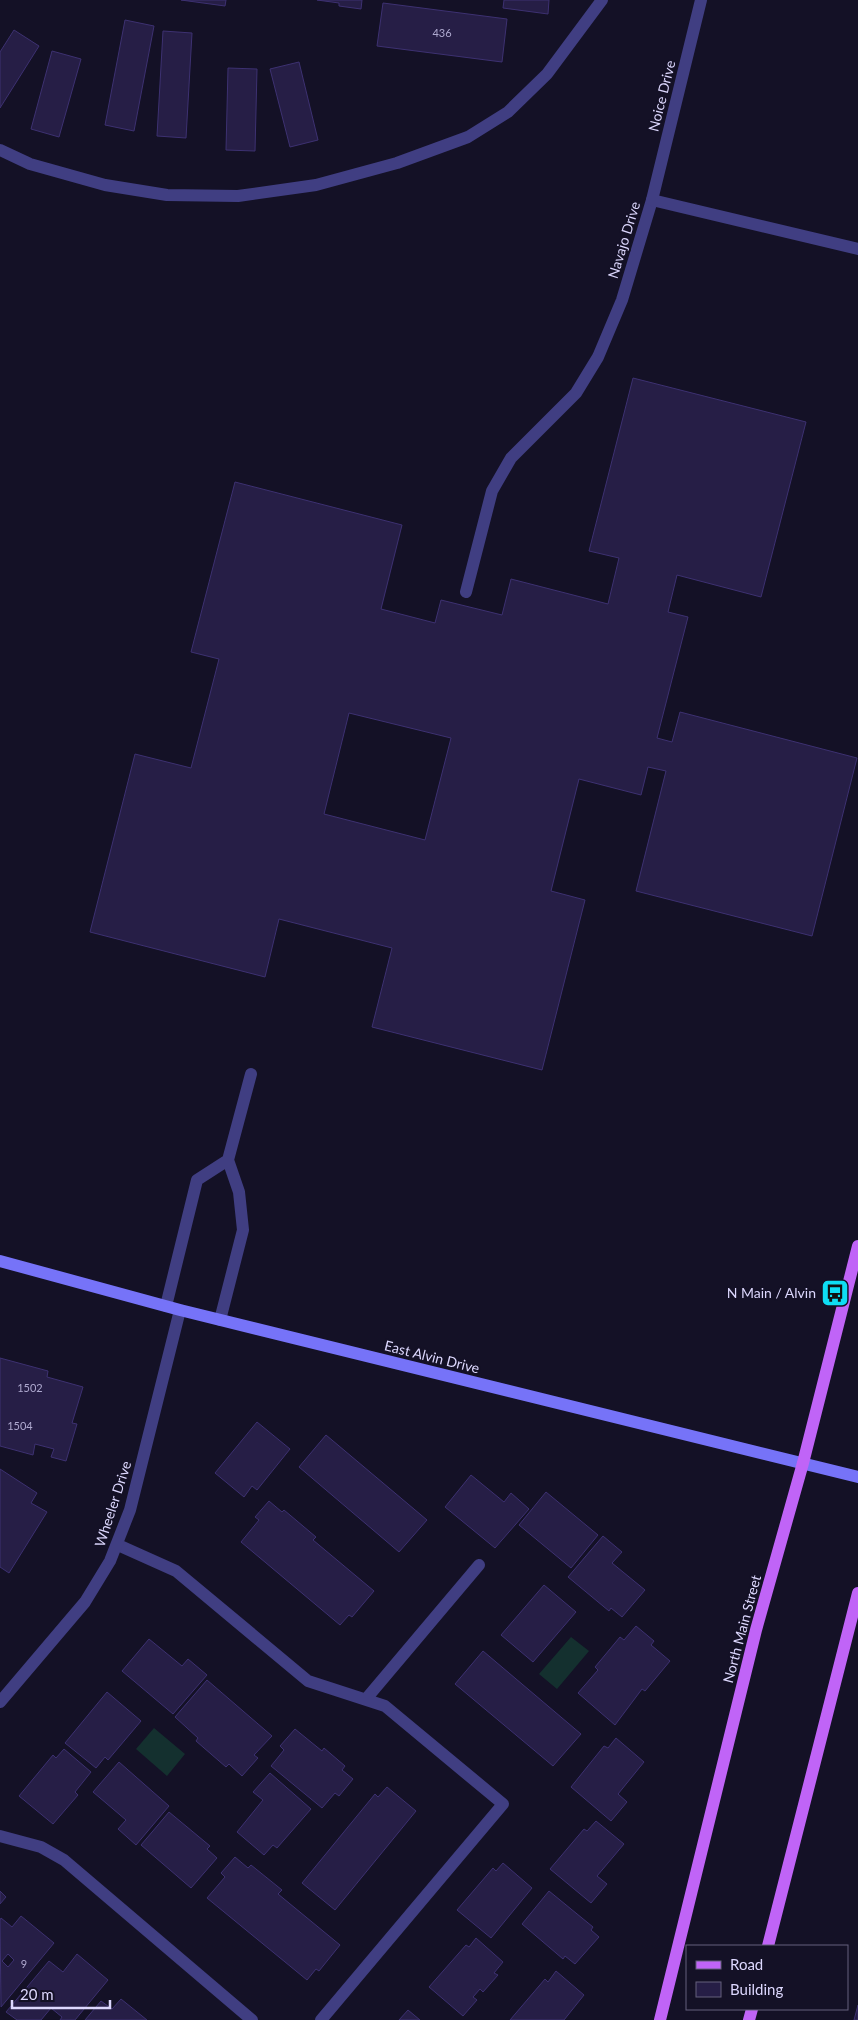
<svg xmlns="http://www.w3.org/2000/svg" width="858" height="2020" font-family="Lato,sans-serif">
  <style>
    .green { fill: #14302f }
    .building { fill: #261e46; stroke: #3d3171; fill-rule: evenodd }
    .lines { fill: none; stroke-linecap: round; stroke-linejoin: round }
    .lane { stroke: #403e82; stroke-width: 12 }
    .street { stroke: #403e82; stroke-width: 12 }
    .secondary { stroke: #7673f8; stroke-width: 12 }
    .primary { stroke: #c064f7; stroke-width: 12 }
    .labels { text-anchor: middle; stroke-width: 4; stroke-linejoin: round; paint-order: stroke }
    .number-label { font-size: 11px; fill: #aea9cf }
    .street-label { font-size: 14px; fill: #dcd7fd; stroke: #141126 }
    .poi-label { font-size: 14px; fill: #dcd7fd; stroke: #141126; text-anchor: end }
  </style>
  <rect width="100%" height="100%" fill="#141126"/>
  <!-- green -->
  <path class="green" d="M 571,1637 L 589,1651 L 557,1689 L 539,1674 Z
    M 154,1728 L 185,1754 L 167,1776 L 136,1749 Z"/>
  <!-- building -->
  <path class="building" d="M 181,0 L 226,0 L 225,6 Z
    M 317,0 L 362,0 L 361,9 L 339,6 L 339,3 Z
    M 504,0 L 549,0 L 548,14 L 503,8 Z
    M 383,3 L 507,19 L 502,62 L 377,46 Z
    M 125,20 L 154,26 L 134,131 L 105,125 Z
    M 14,30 L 39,46 L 0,108 L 0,52 Z
    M 163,31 L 192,33 L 186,138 L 157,136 Z
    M 52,51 L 81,59 L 59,137 L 31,129 Z
    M 299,62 L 318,140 L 290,147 L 270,69 Z
    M 228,68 L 257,69 L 255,151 L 226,150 Z
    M 633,378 L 806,422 L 761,597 L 677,575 L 668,612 L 688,617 L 657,738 L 672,742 L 680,712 L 857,758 L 812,936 L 636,891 L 666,771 L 648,767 L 641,795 L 579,779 L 551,891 L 585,900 L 542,1070 L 372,1027 L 392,948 L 279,919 L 265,977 L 90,932 L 135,754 L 191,768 L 219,659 L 191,652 L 235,482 L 402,525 L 381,609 L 435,623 L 441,600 L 502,615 L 511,579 L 608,604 L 619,558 L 589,551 ZM 349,713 L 451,738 L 425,840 L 324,814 Z
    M 0,1358 L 48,1371 L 47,1377 L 83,1387 L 72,1423 L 77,1424 L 66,1461 L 51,1457 L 54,1449 L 35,1444 L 33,1455 L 0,1446 Z
    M 257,1422 L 290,1449 L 257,1490 L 252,1486 L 244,1497 L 215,1473 Z
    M 326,1435 L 427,1520 L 399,1552 L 299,1467 Z
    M 0,1469 L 37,1493 L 31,1503 L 47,1512 L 9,1573 L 0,1567 Z
    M 471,1475 L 504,1502 L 511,1493 L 529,1509 L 495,1548 L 445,1507 Z
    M 546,1492 L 598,1535 L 571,1568 L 519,1525 Z
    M 269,1501 L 282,1512 L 284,1510 L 316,1537 L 313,1540 L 374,1591 L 352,1617 L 349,1615 L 340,1625 L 241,1542 L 259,1520 L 255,1517 Z
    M 603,1536 L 622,1552 L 612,1563 L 645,1590 L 622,1617 L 611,1608 L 609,1611 L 568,1577 Z
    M 544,1585 L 576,1612 L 533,1662 L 501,1635 Z
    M 636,1626 L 654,1641 L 651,1645 L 670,1661 L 645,1691 L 642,1689 L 615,1725 L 578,1693 L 598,1670 L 595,1667 L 620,1637 L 624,1640 Z
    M 149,1639 L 182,1666 L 188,1659 L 207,1675 L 173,1714 L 122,1671 Z
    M 483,1651 L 581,1734 L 553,1766 L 455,1684 Z
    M 207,1680 L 272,1736 L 254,1755 L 258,1758 L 242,1776 L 229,1764 L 226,1767 L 196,1741 L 198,1738 L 175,1717 Z
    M 107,1692 L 141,1721 L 108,1760 L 105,1757 L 96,1768 L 65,1743 Z
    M 295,1729 L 322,1751 L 324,1748 L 345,1766 L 342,1770 L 353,1779 L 339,1796 L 335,1793 L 322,1808 L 271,1766 L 284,1750 L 280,1746 Z
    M 616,1738 L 644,1762 L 618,1794 L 627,1802 L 611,1821 L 571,1787 L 604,1746 L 608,1748 Z
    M 64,1749 L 91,1772 L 75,1792 L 78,1795 L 53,1824 L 19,1796 L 53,1755 L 56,1758 Z
    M 119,1762 L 169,1806 L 136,1845 L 118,1829 L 126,1820 L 93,1792 Z
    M 270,1773 L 311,1809 L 277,1848 L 273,1845 L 264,1855 L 237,1832 L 263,1800 L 253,1792 Z
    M 387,1787 L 416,1811 L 335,1910 L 302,1883 L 375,1794 L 378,1797 Z
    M 169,1812 L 210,1846 L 207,1849 L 217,1858 L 191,1888 L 141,1845 Z
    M 596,1821 L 624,1844 L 597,1876 L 607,1884 L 591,1903 L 550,1869 L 584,1829 L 587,1831 Z
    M 235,1857 L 248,1868 L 251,1865 L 282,1890 L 278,1894 L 340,1945 L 319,1971 L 316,1969 L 307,1980 L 207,1898 L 225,1877 L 221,1873 Z
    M 503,1863 L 532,1888 L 491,1938 L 457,1910 L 493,1868 L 496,1871 Z
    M 0,1891 L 6,1897 L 0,1904 Z
    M 549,1891 L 593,1927 L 591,1930 L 599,1937 L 575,1964 L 565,1956 L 563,1959 L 522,1924 Z
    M 21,1916 L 54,1943 L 1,2007 L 0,1920 L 1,1918 L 12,1927 ZM 8,1954 L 14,1960 L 8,1967 L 2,1961 Z
    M 476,1938 L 503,1962 L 494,1973 L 498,1975 L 483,1992 L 480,1989 L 473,1997 L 477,2000 L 463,2016 L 429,1987 L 466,1945 L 469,1947 Z
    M 77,1954 L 108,1980 L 75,2020 L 60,2020 L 62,2017 L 51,2008 L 41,2020 L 17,2020 L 6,2012 L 49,1961 L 63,1972 Z
    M 556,1971 L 584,1995 L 564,2020 L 510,2020 L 545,1979 L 548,1982 Z
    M 121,1999 L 147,2020 L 85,2020 L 101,2001 L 112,2009 Z
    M 858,2005 L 858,2020 L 854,2020 Z
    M 408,2010 L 420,2020 L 399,2020 Z"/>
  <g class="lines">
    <!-- lane -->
    <path class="lane" d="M 466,592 L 492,491 L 511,458 L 576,393 L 598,357 L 622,300 L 652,200
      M 166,1306 L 197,1180 L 228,1160
      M 220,1320 L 243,1230 L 239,1192 L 228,1160 L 251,1074
      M 118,1545 L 176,1571 L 308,1681 L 385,1706 L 503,1804 L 321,2020
      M 366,1699 L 479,1565
      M 0,1836 L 41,1847 L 64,1860 L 252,2020"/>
    <!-- street -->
    <path class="street" d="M 701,0 L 652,200 L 858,249
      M 0,150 L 30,164 L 105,185 L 167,195 L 238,196 L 316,185 L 397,163 L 468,137 L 508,112 L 547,74 L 602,0
      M 0,1702 L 85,1602 L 110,1561 L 130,1510 L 180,1310"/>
    <!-- secondary -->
    <path class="secondary" d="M 0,1261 L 180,1310 L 858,1477"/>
    <!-- primary -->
    <path class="primary" d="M 768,1946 L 858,1593
      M 660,2020 L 756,1630 L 803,1463 L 858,1246
      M 749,2020 L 752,2009"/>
  </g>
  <!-- icons -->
  <defs>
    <g id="bus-square" transform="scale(1.4375)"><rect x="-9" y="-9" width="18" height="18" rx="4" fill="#0eddf3" stroke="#141126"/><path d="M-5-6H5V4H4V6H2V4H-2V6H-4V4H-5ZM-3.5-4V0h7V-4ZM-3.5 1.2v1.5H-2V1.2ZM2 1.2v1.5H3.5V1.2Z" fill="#111"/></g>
  </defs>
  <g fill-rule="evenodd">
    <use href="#bus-square" x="835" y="1293"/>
  </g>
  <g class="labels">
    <!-- number labels -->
    <g class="number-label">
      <text x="442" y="37">436</text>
      <text x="30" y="1392">1502</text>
      <text x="20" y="1430">1504</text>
      <text x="24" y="1968">9</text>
    </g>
    <!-- street labels -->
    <g class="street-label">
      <text transform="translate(662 96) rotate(-76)" y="5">Noice Drive</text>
      <text transform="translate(624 240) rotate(-73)" y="5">Navajo Drive</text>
      <text transform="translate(432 1357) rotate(14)" y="5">East Alvin Drive</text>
      <text transform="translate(113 1504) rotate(-72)" y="5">Wheeler Drive</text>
      <text transform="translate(742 1629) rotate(-75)" y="5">North Main Street</text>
    </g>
    <!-- poi labels -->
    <g class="poi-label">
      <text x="816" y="1298">N Main / Alvin</text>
    </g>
  </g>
  <!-- legend -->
  <rect x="686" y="1945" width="162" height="65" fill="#141126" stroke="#64607c"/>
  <rect x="696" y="1961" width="25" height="8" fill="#c064f7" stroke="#64607c"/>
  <text x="730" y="1970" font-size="15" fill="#dcd7fd">Road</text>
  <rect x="696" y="1982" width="25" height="15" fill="#261e46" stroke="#64607c"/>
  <text x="730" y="1995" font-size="15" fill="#dcd7fd">Building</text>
  <!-- scale -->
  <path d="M12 2000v8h98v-8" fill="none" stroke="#dcd7fd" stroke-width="2.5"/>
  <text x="20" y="2000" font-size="15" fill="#dcd7fd" stroke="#141126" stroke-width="4" paint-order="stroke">20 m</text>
</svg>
